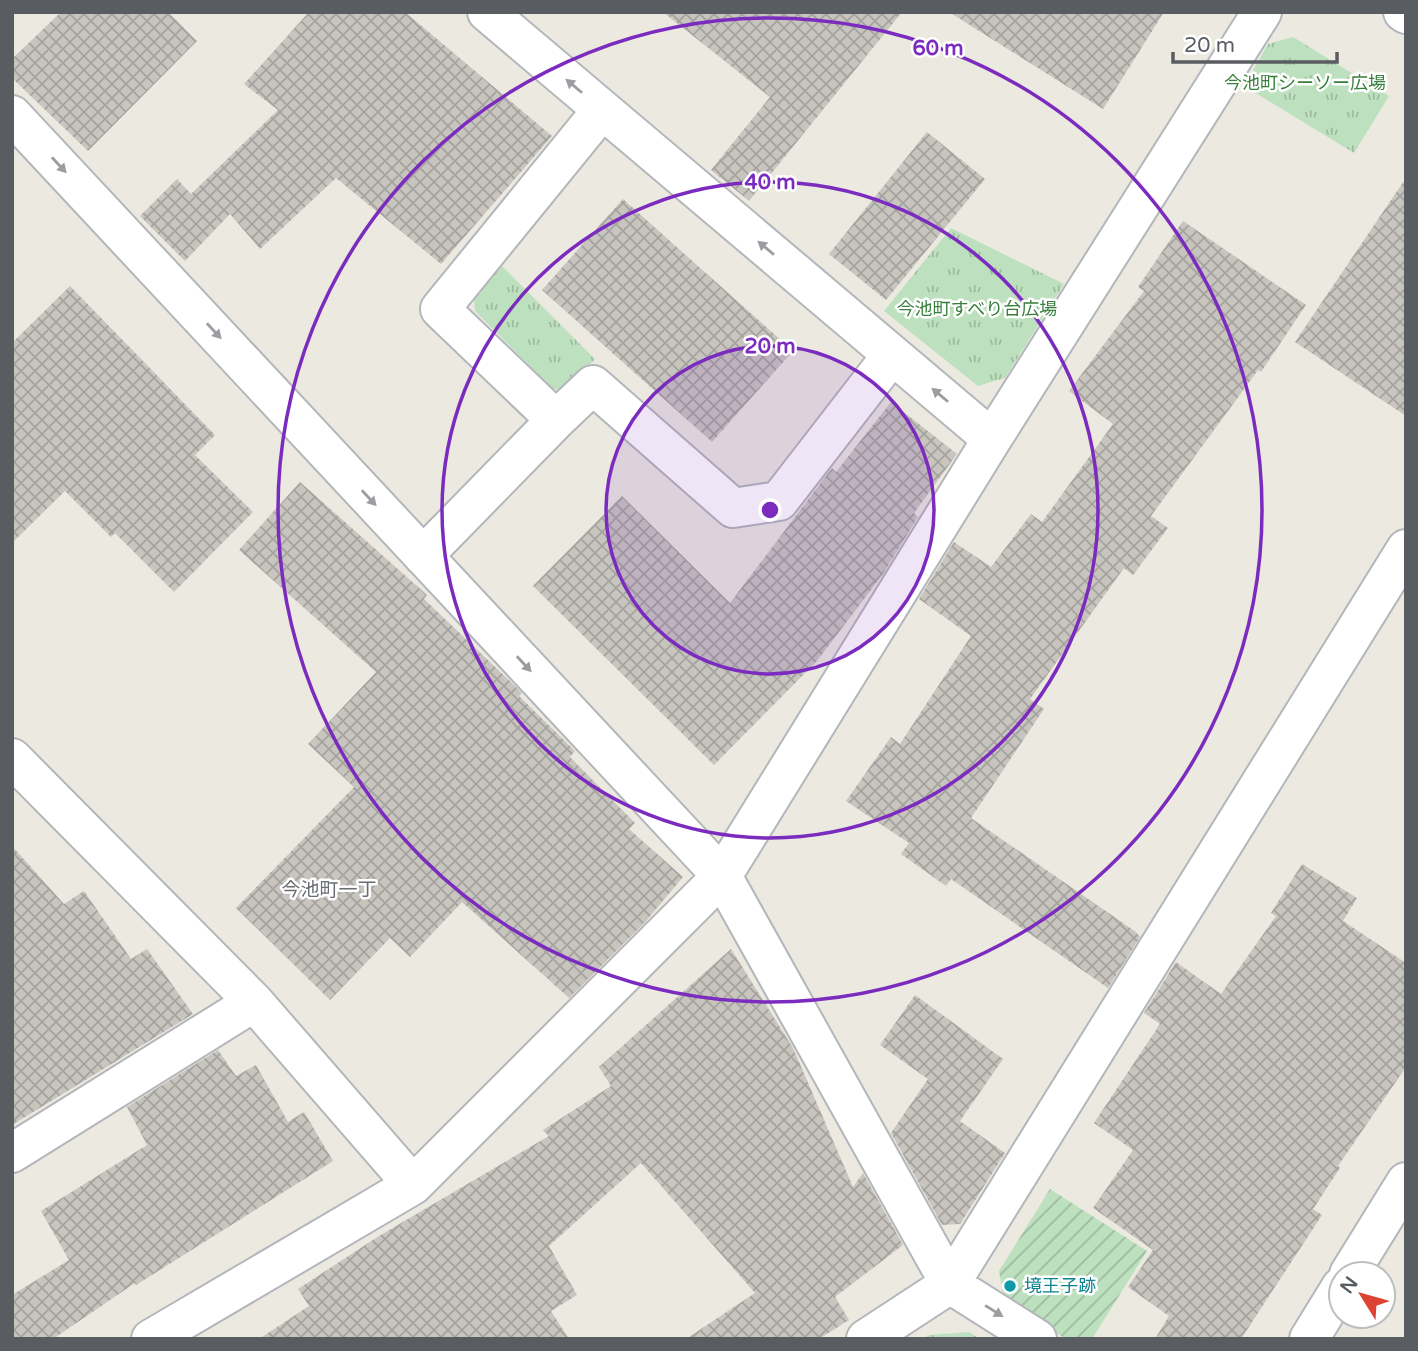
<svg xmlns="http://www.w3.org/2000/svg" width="1418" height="1351" font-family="'Varela Round','Noto Sans JP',sans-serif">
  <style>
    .park { fill: url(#park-tufts) }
    .garden { fill: url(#garden-furrows) }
    .building { fill: url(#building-cross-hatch) }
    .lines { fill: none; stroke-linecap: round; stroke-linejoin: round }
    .minor-casing { stroke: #b3b6ba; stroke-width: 42 }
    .minor { stroke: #fff; stroke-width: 38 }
    .oneway { fill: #9b9da0 }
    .ring { fill: none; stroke: #7b2cbf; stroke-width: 3.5 }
    .culture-dot { fill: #0f9aa8; stroke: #fff; stroke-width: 2.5 }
    .labels { text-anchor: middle; stroke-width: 5; stroke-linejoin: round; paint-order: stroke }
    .park-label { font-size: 18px; fill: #397f3d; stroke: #fff }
    .culture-label { font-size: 18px; fill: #0d838f; stroke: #fff; text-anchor: start }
    .neighbourhood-label { font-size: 19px; fill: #6a6e72; stroke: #fff }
    .centre { fill: #7b2cbf; stroke: #fff; stroke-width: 3.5 }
    .ring-label { font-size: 21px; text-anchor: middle; font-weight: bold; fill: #7b2cbf; stroke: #fff; stroke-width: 5; stroke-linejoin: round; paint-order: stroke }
  </style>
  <defs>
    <pattern id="park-tufts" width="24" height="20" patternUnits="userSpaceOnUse" patternTransform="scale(1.75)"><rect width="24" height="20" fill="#bde1be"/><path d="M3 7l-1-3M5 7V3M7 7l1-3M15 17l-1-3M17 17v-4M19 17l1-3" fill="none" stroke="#9dba9e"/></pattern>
    <pattern id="garden-furrows" width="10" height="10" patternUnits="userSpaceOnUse" patternTransform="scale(1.75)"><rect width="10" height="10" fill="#bde1be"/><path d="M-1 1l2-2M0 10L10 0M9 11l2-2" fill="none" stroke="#9dba9e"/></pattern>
    <pattern id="building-cross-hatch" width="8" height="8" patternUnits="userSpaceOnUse" patternTransform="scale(1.75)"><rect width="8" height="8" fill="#c8c5bf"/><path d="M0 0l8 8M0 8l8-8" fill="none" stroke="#a5a39f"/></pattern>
  </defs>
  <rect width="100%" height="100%" fill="#ebe9e0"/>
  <!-- park -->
  <path class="park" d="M 1293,37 L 1389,96 L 1354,153 L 1244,86 L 1268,44 Z
    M 951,228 L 1064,284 L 1005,378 L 978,386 L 884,311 Z
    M 500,264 L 595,359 L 565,389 L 553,389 L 475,311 L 474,298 Z
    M 969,1332 L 980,1339 L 923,1339 L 929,1335 Z"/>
  <!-- garden -->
  <path class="garden" d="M 1050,1189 L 1147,1251 L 1092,1339 L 1066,1339 L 1004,1300 L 999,1271 Z"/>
  <!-- building -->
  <path class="building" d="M 61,12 L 168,12 L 197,41 L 88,151 L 12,78 L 12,59 Z
    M 309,12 L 405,12 L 552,136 L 441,264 L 336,178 L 260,249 L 230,214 L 185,261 L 140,216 L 177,179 L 191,194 L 278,110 L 244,84 Z
    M 663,12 L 902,12 L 749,201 L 711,170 L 770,97 Z
    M 949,12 L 1164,12 L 1103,109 Z
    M 927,132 L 985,179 L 886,300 L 829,254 Z
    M 1406,178 L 1406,416 L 1295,342 Z
    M 623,199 L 793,351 L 712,442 L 542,290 Z
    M 1183,221 L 1306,305 L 1261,372 L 1258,370 L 1151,516 L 1168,528 L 1133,575 L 1124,568 L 1030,699 L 1044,709 L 971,818 L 1136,932 L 1140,937 L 1108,988 L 951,879 L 946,886 L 901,854 L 909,843 L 846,801 L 891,737 L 900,744 L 971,636 L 919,599 L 954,542 L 991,567 L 1031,514 L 1042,522 L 1113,424 L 1069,391 L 1144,291 L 1138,287 Z
    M 70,286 L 215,435 L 195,455 L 253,512 L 174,592 L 115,533 L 111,537 L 65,491 L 12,543 L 12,343 Z
    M 891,402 L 957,454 L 914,513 L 918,517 L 883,574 L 817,661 L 714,765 L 533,586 L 622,496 L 730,603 L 832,468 L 836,472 Z
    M 300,482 L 427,595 L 424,599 L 514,685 L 522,693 L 519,696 L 575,751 L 570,757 L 635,823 L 629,829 L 683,877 L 646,921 L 569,998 L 462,902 L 410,957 L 390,938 L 330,1000 L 236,908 L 354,787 L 308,744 L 376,672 L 239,550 Z
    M 12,846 L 64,904 L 84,891 L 131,959 L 147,949 L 193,1014 L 12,1125 Z
    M 1302,864 L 1357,898 L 1343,921 L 1406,963 L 1406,1067 L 1338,1166 L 1340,1168 L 1313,1209 L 1322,1215 L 1241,1339 L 1155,1339 L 1169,1316 L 1128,1287 L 1153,1250 L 1093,1208 L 1133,1150 L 1094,1123 L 1160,1024 L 1144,1013 L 1176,962 L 1221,994 L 1276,916 L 1271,913 Z
    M 731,949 L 793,1048 L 853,1187 L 863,1173 L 903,1245 L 835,1297 L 849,1320 L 819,1339 L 686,1339 L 755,1293 L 641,1163 L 549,1246 L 577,1295 L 551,1311 L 569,1339 L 259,1339 L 309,1306 L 298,1289 L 379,1236 L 549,1136 L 543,1130 L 611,1086 L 599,1067 Z
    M 915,995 L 1003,1059 L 960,1121 L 1005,1153 L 960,1224 L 942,1225 L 891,1133 L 928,1079 L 880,1045 Z
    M 218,1050 L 236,1076 L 256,1065 L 288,1122 L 304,1112 L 333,1161 L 136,1285 L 135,1283 L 53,1339 L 12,1339 L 12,1295 L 69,1260 L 41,1211 L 147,1145 L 127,1107 Z"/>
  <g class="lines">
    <!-- minor casing -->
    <g class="minor-casing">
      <path id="minor" d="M 487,12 L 992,439
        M 1403,12 L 1406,14
        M 12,115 L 722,876 L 950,1284 L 1037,1339
        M 556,420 L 593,385 L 733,508 L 779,501 L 892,355
        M 423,556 L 556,420 L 440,309 L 602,110
        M 12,758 L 254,1002 L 413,1185
        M 12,1153 L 254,1002
        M 1349,1274 L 1406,1182
        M 151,1339 L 413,1185 L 722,876 L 992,439 L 1262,12
        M 866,1339 L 950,1284 L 1406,549
        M 1309,1339 L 1341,1287"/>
    </g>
    <!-- minor -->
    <use href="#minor" class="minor"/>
  </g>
  <!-- one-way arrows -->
  <defs><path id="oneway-solid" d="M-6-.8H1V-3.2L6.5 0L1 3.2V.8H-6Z" transform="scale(1.75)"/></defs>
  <g class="oneway">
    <use href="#oneway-solid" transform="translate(574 86) rotate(-140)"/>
    <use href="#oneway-solid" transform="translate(59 165) rotate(47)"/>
    <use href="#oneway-solid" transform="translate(766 248) rotate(-140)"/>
    <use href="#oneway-solid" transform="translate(214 331) rotate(47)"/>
    <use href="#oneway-solid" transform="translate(940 395) rotate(-140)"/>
    <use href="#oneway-solid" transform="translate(369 498) rotate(47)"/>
    <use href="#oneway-solid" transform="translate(524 664) rotate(47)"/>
    <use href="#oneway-solid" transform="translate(994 1311) rotate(32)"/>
  </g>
  <!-- distance rings -->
  <circle cx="770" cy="510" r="164" fill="#7b2cbf" fill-opacity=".12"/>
  <g class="ring">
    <circle cx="770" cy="510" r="164"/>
    <circle cx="770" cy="510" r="328"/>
    <circle cx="770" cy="510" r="492"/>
  </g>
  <!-- markers -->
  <circle class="culture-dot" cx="1010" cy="1286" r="7"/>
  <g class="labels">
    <!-- park labels -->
    <g class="park-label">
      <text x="1305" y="89">今池町シーソー広場</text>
      <text x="977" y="315">今池町すべり台広場</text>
    </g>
    <!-- culture labels -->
    <g class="culture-label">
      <text x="1024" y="1292">境王子跡</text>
    </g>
    <!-- neighbourhood labels -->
    <g class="neighbourhood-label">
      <text x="329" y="896">今池町一丁</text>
    </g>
  </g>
  <circle cx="770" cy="510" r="10" class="centre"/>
  <g class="ring-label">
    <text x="938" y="55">60 m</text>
    <text x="770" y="189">40 m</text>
    <text x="770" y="353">20 m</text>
  </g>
  <!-- border -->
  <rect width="1418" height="1351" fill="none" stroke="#595c60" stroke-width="28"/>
  <!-- north arrow -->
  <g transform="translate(1362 1295) rotate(307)"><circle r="33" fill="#ffffff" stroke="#bdbebf" stroke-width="2"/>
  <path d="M0-5L12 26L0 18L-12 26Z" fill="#dd4333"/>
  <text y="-10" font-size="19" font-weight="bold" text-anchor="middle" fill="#595c60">N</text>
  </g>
  <!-- scale -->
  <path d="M1173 52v10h164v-10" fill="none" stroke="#595c60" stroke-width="3.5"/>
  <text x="1184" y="52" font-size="21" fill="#595c60" stroke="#ffffff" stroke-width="5" paint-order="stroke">20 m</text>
</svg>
